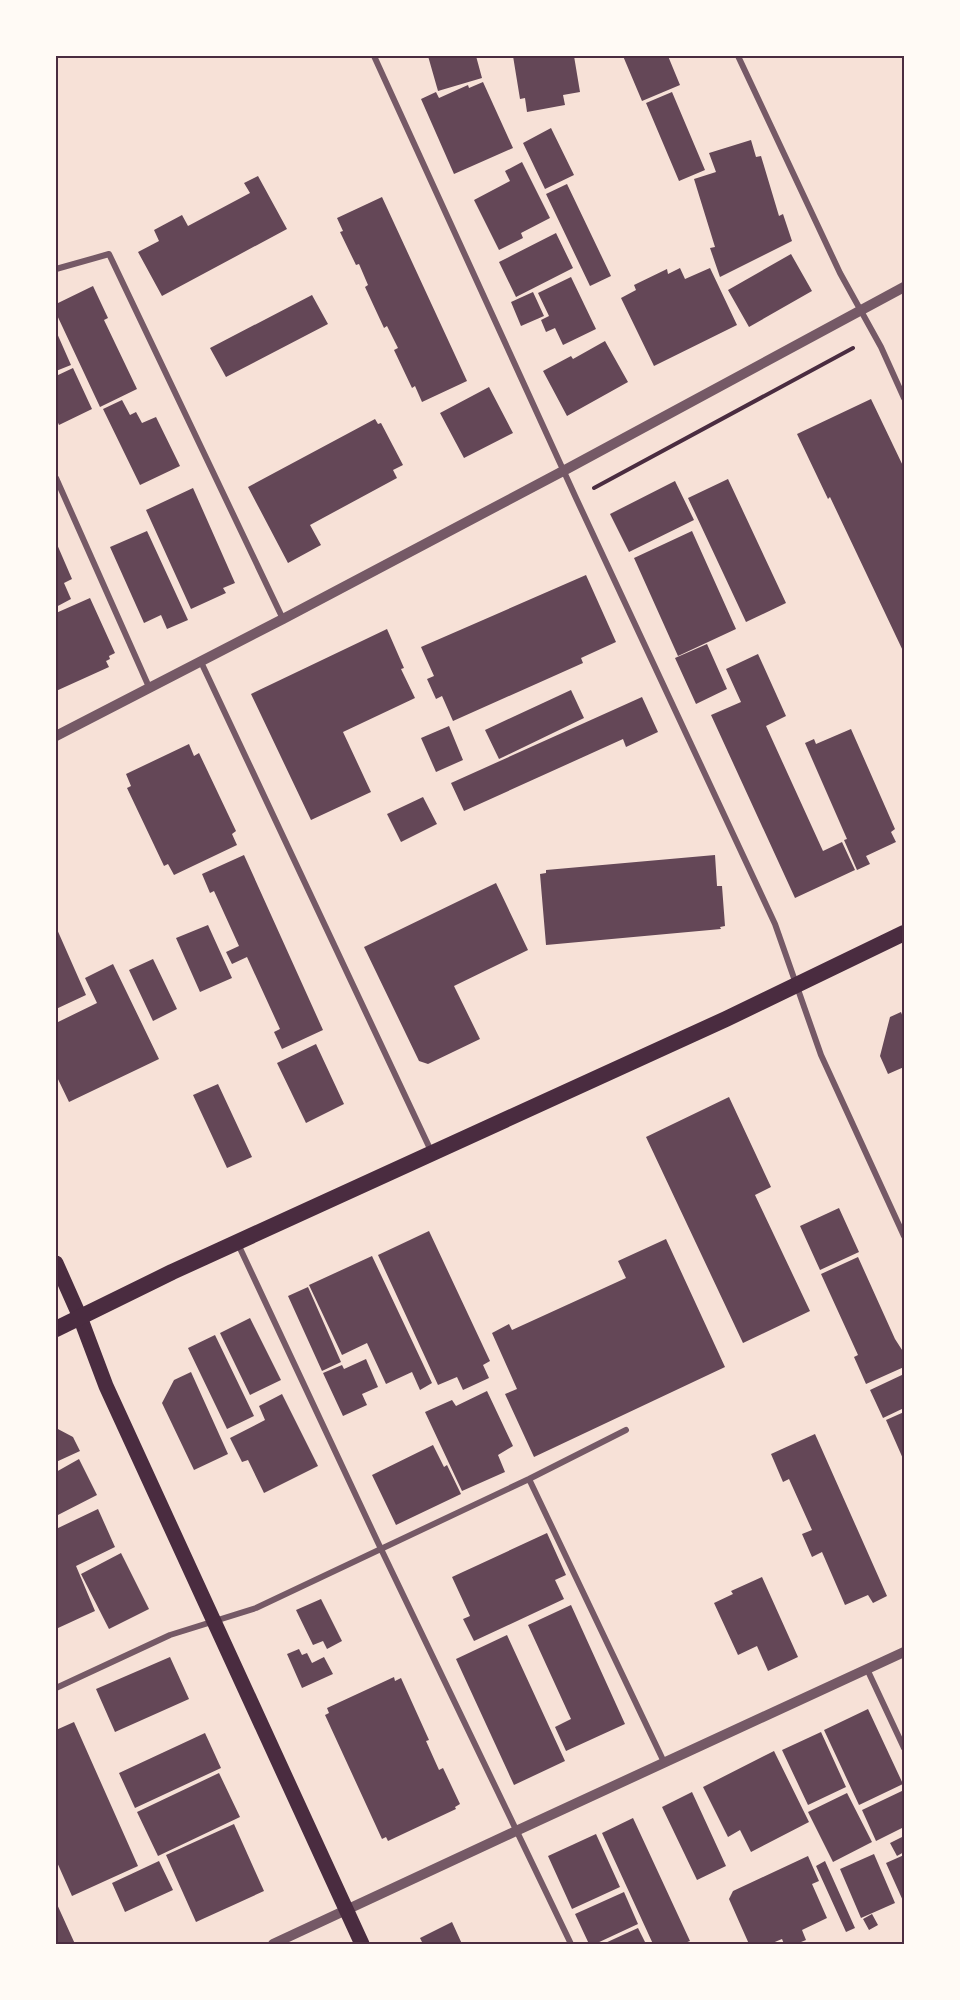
<svg xmlns="http://www.w3.org/2000/svg" width="960" height="2000" font-family="'Sofia Sans Condensed',sans-serif">
  <style>
    .building { fill: #644757 }
    .lines { fill: none; stroke-linecap: round; stroke-linejoin: round }
    .path { stroke: #4a2c40; stroke-width: 4 }
    .minor { stroke: #755966; stroke-width: 6 }
    .tertiary { stroke: #755966; stroke-width: 10 }
    .primary { stroke: #4a2c40; stroke-width: 15 }
    .trunk { stroke: #4a2c40; stroke-width: 16 }
    .neatline { fill: none; stroke: #4a2c40; stroke-width: 2 }
  </style>
  <rect width="100%" height="100%" fill="#f7e1d7"/>
  <!-- building -->
  <path class="building" d="M 428,56 L 476,56 L 482,78 L 438,91 Z
    M 513,56 L 574,56 L 580,92 L 563,95 L 565,105 L 527,112 L 525,98 L 520,99 Z
    M 623,56 L 668,56 L 680,85 L 642,101 Z
    M 483,82 L 513,148 L 454,174 L 421,99 L 436,92 L 439,98 L 468,85 L 469,88 Z
    M 672,92 L 705,170 L 679,181 L 646,103 Z
    M 551,128 L 574,175 L 545,189 L 523,143 Z
    M 751,140 L 756,157 L 761,156 L 779,216 L 783,214 L 792,241 L 720,277 L 710,248 L 715,247 L 694,179 L 716,172 L 709,153 Z
    M 522,162 L 550,218 L 521,233 L 523,238 L 499,250 L 474,200 L 510,181 L 505,171 Z
    M 258,176 L 287,229 L 162,296 L 138,252 L 159,241 L 154,230 L 182,215 L 188,226 L 250,193 L 244,183 Z
    M 567,184 L 611,276 L 590,286 L 546,194 Z
    M 382,197 L 467,381 L 422,402 L 415,386 L 412,388 L 394,350 L 398,348 L 387,326 L 384,328 L 365,287 L 368,285 L 359,264 L 356,265 L 340,232 L 343,231 L 337,218 Z
    M 556,233 L 573,268 L 516,297 L 499,262 Z
    M 791,254 L 812,291 L 749,327 L 728,290 Z
    M 680,268 L 685,279 L 710,268 L 737,325 L 654,366 L 621,298 L 636,290 L 634,285 L 667,269 L 668,274 Z
    M 571,277 L 596,329 L 563,345 L 555,328 L 546,332 L 541,320 L 549,316 L 538,293 Z
    M 93,286 L 108,318 L 104,320 L 137,389 L 100,407 L 56,313 L 56,304 Z
    M 533,292 L 544,316 L 521,326 L 511,302 Z
    M 312,295 L 328,324 L 226,377 L 210,348 Z
    M 56,331 L 71,365 L 56,371 Z
    M 605,341 L 628,382 L 567,416 L 543,371 L 571,356 L 573,359 Z
    M 73,368 L 92,409 L 59,425 L 56,418 L 56,376 Z
    M 489,387 L 513,433 L 464,458 L 440,413 Z
    M 871,399 L 904,468 L 904,653 L 830,497 L 828,499 L 797,434 Z
    M 122,400 L 130,415 L 136,412 L 142,423 L 156,417 L 180,466 L 140,485 L 103,409 Z
    M 375,419 L 378,424 L 381,423 L 403,465 L 393,470 L 397,478 L 310,525 L 321,545 L 288,563 L 248,487 Z
    M 728,479 L 786,603 L 746,622 L 688,498 Z
    M 675,481 L 694,520 L 629,552 L 610,514 Z
    M 193,488 L 235,583 L 223,588 L 226,593 L 191,609 L 146,510 Z
    M 147,531 L 188,620 L 167,629 L 161,615 L 144,623 L 110,547 Z
    M 692,531 L 736,629 L 678,656 L 634,558 Z
    M 56,542 L 72,579 L 64,583 L 71,599 L 56,607 Z
    M 586,575 L 616,642 L 581,658 L 583,663 L 453,721 L 442,696 L 436,699 L 427,679 L 434,676 L 421,647 Z
    M 90,598 L 115,653 L 109,656 L 110,659 L 106,661 L 109,667 L 56,691 L 56,613 Z
    M 387,629 L 404,668 L 401,669 L 415,698 L 343,732 L 371,792 L 311,820 L 251,694 Z
    M 707,644 L 727,689 L 696,704 L 675,658 Z
    M 758,654 L 786,716 L 766,726 L 823,851 L 842,842 L 855,870 L 795,898 L 711,715 L 741,702 L 726,669 Z
    M 571,690 L 584,718 L 499,759 L 485,730 Z
    M 642,697 L 658,732 L 626,747 L 623,739 L 464,811 L 451,783 Z
    M 449,726 L 463,760 L 436,772 L 421,738 Z
    M 851,729 L 895,829 L 891,832 L 896,842 L 866,856 L 870,864 L 857,870 L 844,840 L 847,839 L 805,743 L 814,739 L 816,744 Z
    M 189,744 L 194,756 L 199,753 L 236,831 L 232,834 L 237,845 L 174,875 L 168,864 L 164,866 L 127,788 L 131,786 L 126,774 Z
    M 423,797 L 437,824 L 401,842 L 387,814 Z
    M 244,855 L 323,1030 L 282,1049 L 274,1032 L 280,1029 L 247,957 L 232,964 L 226,952 L 239,946 L 214,891 L 210,893 L 202,874 Z
    M 715,855 L 717,886 L 722,886 L 725,926 L 720,927 L 721,929 L 546,945 L 540,874 L 546,873 L 546,870 Z
    M 496,883 L 528,950 L 454,986 L 480,1039 L 428,1064 L 419,1061 L 364,947 Z
    M 208,925 L 232,978 L 200,992 L 176,938 Z
    M 56,927 L 86,995 L 56,1009 Z
    M 153,959 L 177,1009 L 153,1021 L 129,970 Z
    M 113,964 L 159,1059 L 69,1102 L 56,1075 L 56,1023 L 97,1003 L 85,978 Z
    M 901,1012 L 904,1020 L 904,1067 L 888,1074 L 880,1056 L 890,1017 Z
    M 316,1044 L 344,1104 L 306,1123 L 277,1063 Z
    M 218,1084 L 252,1157 L 227,1168 L 193,1095 Z
    M 729,1097 L 771,1187 L 755,1195 L 810,1311 L 743,1343 L 646,1137 Z
    M 839,1208 L 859,1252 L 820,1270 L 800,1226 Z
    M 429,1231 L 490,1361 L 483,1365 L 489,1378 L 463,1390 L 457,1377 L 438,1385 L 378,1255 Z
    M 666,1239 L 725,1367 L 534,1457 L 505,1394 L 517,1389 L 492,1333 L 509,1324 L 512,1330 L 626,1278 L 618,1261 Z
    M 372,1256 L 432,1383 L 420,1390 L 412,1372 L 386,1384 L 367,1343 L 342,1355 L 309,1285 Z
    M 858,1257 L 895,1339 L 904,1353 L 904,1367 L 866,1384 L 854,1357 L 858,1355 L 821,1274 Z
    M 308,1287 L 341,1362 L 322,1371 L 288,1296 Z
    M 250,1318 L 281,1380 L 250,1395 L 220,1333 Z
    M 215,1335 L 254,1416 L 227,1429 L 188,1348 Z
    M 366,1359 L 378,1387 L 362,1394 L 367,1405 L 343,1416 L 323,1373 L 342,1365 L 344,1369 Z
    M 191,1372 L 228,1454 L 194,1470 L 162,1403 L 174,1380 Z
    M 904,1374 L 904,1408 L 883,1418 L 870,1390 Z
    M 487,1391 L 513,1446 L 498,1455 L 505,1472 L 462,1491 L 425,1412 L 452,1400 L 456,1406 Z
    M 282,1394 L 318,1466 L 264,1493 L 248,1460 L 242,1462 L 230,1438 L 265,1420 L 259,1406 Z
    M 904,1412 L 904,1461 L 886,1420 Z
    M 56,1428 L 73,1437 L 80,1451 L 56,1462 Z
    M 815,1434 L 887,1596 L 873,1603 L 868,1595 L 845,1605 L 822,1552 L 812,1557 L 802,1534 L 812,1530 L 789,1479 L 783,1482 L 771,1454 Z
    M 433,1445 L 444,1467 L 447,1465 L 461,1494 L 396,1525 L 372,1475 Z
    M 79,1459 L 97,1495 L 56,1516 L 56,1472 Z
    M 98,1509 L 115,1547 L 76,1566 L 95,1611 L 58,1628 L 56,1622 L 56,1529 Z
    M 547,1533 L 566,1575 L 555,1580 L 564,1599 L 474,1641 L 463,1619 L 470,1616 L 452,1577 Z
    M 121,1553 L 149,1609 L 109,1629 L 81,1574 Z
    M 762,1577 L 798,1657 L 768,1671 L 757,1646 L 738,1655 L 714,1603 L 733,1594 L 731,1591 Z
    M 321,1599 L 342,1641 L 327,1649 L 323,1641 L 313,1645 L 296,1610 Z
    M 571,1605 L 625,1724 L 566,1751 L 555,1727 L 571,1719 L 528,1625 Z
    M 507,1635 L 565,1761 L 514,1785 L 456,1659 Z
    M 299,1649 L 302,1655 L 307,1653 L 312,1663 L 324,1657 L 333,1674 L 302,1688 L 287,1654 Z
    M 170,1657 L 189,1699 L 115,1732 L 96,1689 Z
    M 394,1677 L 395,1681 L 401,1678 L 429,1740 L 426,1741 L 439,1770 L 443,1768 L 460,1804 L 455,1807 L 456,1809 L 388,1841 L 386,1837 L 382,1839 L 325,1715 L 329,1713 L 327,1708 Z
    M 868,1709 L 903,1784 L 859,1805 L 824,1730 Z
    M 74,1722 L 138,1866 L 72,1896 L 56,1860 L 56,1730 Z
    M 821,1732 L 846,1787 L 808,1805 L 782,1750 Z
    M 205,1733 L 221,1768 L 135,1808 L 119,1773 Z
    M 774,1751 L 809,1822 L 751,1852 L 740,1830 L 728,1837 L 703,1787 Z
    M 219,1773 L 240,1817 L 158,1856 L 137,1812 Z
    M 904,1790 L 904,1827 L 876,1841 L 862,1810 Z
    M 692,1792 L 726,1866 L 697,1880 L 662,1807 Z
    M 847,1793 L 872,1842 L 833,1862 L 808,1812 Z
    M 633,1818 L 690,1941 L 682,1944 L 653,1944 L 602,1833 Z
    M 234,1824 L 264,1891 L 196,1922 L 166,1855 Z
    M 596,1834 L 620,1887 L 572,1909 L 548,1856 Z
    M 904,1836 L 904,1852 L 897,1856 L 890,1843 Z
    M 874,1854 L 895,1903 L 861,1918 L 840,1869 Z
    M 904,1855 L 904,1903 L 886,1863 Z
    M 808,1856 L 819,1881 L 812,1884 L 827,1918 L 802,1930 L 806,1940 L 796,1944 L 784,1944 L 782,1939 L 770,1944 L 749,1944 L 729,1899 L 733,1891 Z
    M 159,1861 L 173,1890 L 125,1912 L 112,1883 Z
    M 825,1861 L 855,1928 L 846,1932 L 816,1866 Z
    M 624,1892 L 638,1924 L 595,1944 L 589,1944 L 575,1914 Z
    M 56,1902 L 75,1944 L 56,1944 Z
    M 872,1914 L 878,1925 L 869,1930 L 863,1919 Z
    M 452,1922 L 462,1944 L 423,1944 L 420,1938 Z
    M 638,1928 L 646,1944 L 603,1944 Z"/>
  <g class="lines">
    <!-- path -->
    <path class="path" d="M 594,488 L 853,348"/>
    <!-- minor -->
    <path class="minor" d="M 374,56 L 576,498 L 775,924 L 821,1055 L 904,1236
      M 738,56 L 840,273 L 881,347 L 904,398
      M 56,269 L 109,254 L 283,619
      M 56,478 L 149,687
      M 201,662 L 432,1153
      M 238,1244 L 381,1549 L 571,1944
      M 529,1479 L 664,1762
      M 867,1669 L 904,1748
      M 56,1688 L 170,1635 L 256,1608 L 529,1479 L 626,1430"/>
    <!-- tertiary -->
    <path class="tertiary" d="M 56,736 L 283,619 L 565,470 L 904,287
      M 273,1944 L 516,1831 L 904,1652"/>
    <!-- primary -->
    <path class="primary" d="M 56,1263 L 80,1317 L 106,1386 L 362,1944"/>
    <!-- trunk -->
    <path class="trunk" d="M 56,1329 L 172,1272 L 726,1019 L 904,933"/>
  </g>
  <!-- border -->
  <rect width="960" height="2000" fill="none" stroke="#fffaf5" stroke-width="114"/>
  <rect x="57" y="57" width="846" height="1886" class="neatline"/>
</svg>
